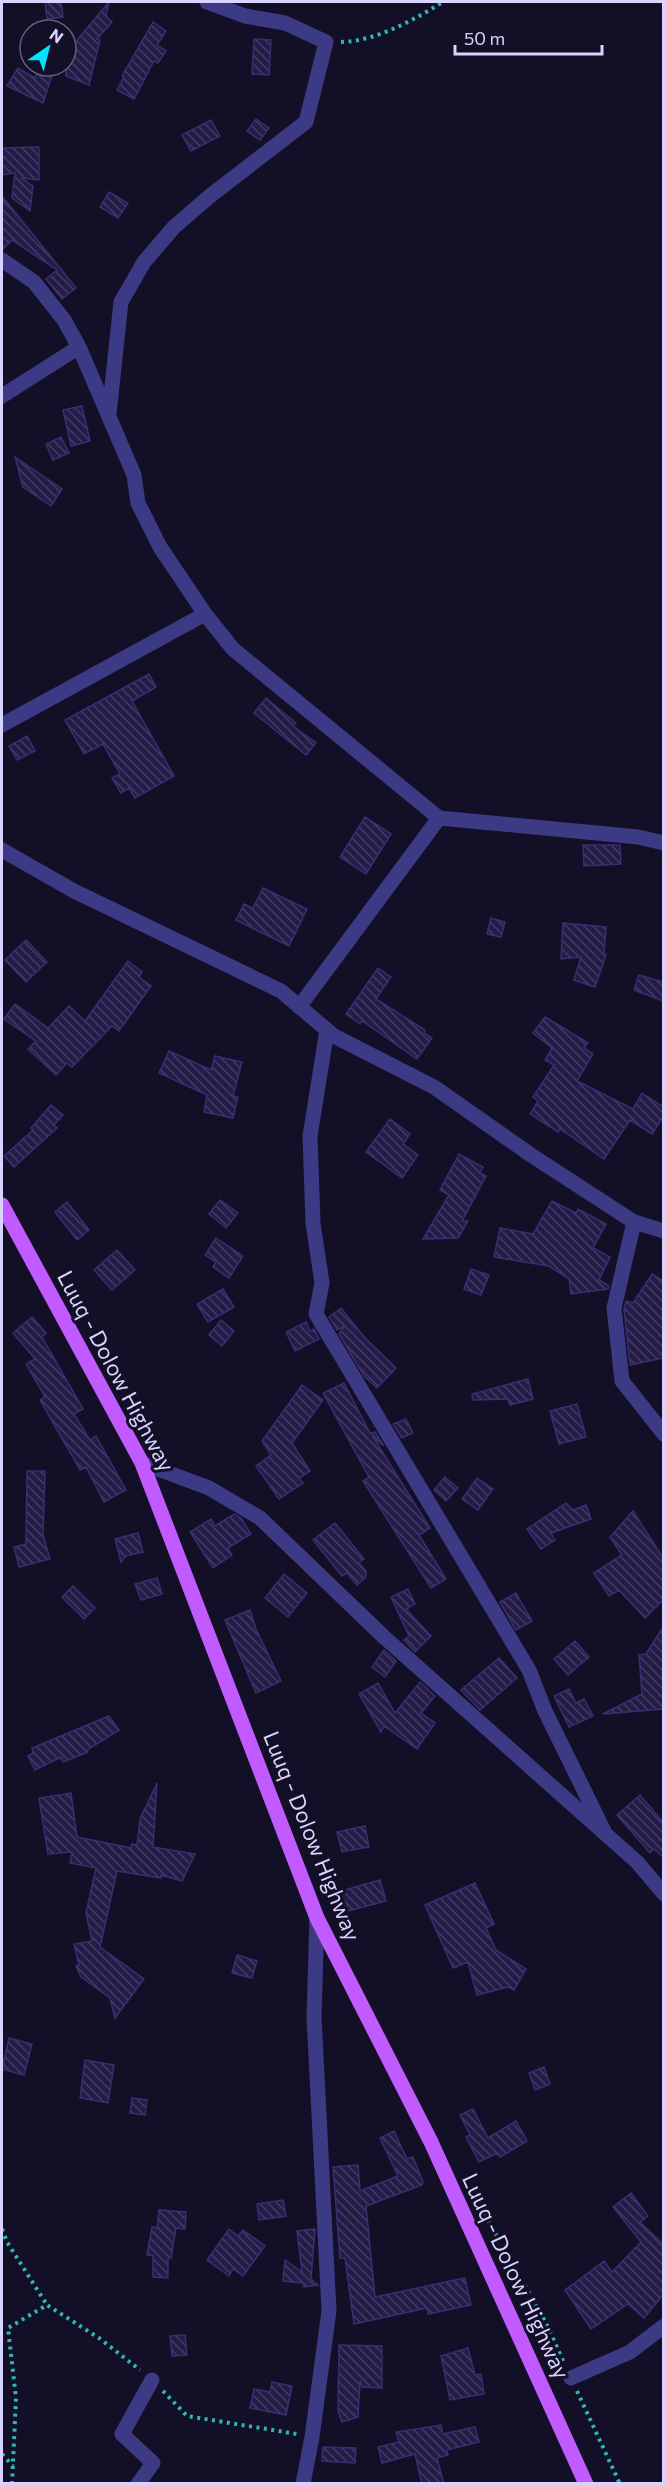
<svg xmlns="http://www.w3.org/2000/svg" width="665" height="2485" font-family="Commissioner,sans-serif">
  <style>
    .building { fill: url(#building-back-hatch); stroke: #3b2d73; stroke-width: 1.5 }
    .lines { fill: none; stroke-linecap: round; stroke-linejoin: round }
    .path { stroke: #2fb8b0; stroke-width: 4; stroke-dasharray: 3 4.5; stroke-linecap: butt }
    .minor { stroke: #3d3a85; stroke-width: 15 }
    .major { stroke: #c25bff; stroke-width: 15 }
    .labels { text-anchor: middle; stroke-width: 6; stroke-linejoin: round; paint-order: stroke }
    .street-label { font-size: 22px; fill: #d9d4ff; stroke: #130f26 }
  </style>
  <defs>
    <pattern id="building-back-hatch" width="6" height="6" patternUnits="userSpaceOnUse" patternTransform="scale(1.5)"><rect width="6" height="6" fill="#241b47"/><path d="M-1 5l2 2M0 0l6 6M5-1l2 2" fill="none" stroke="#433b63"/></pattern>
  </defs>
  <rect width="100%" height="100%" fill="#130f26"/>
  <!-- building -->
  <path class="building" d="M 45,2 L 61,2 L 63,17 L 47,19 Z
    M 109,2 L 106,16 L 112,22 L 97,39 L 100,40 L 89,85 L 66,76 L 66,53 Z
    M 153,22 L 166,31 L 157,45 L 166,51 L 158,63 L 154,61 L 134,99 L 117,90 L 124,77 L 122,76 Z
    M 254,39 L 271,40 L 269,75 L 252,74 Z
    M 39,66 L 55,66 L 43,103 L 7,86 L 18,68 L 35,78 Z
    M 256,119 L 269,128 L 260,140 L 247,131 Z
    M 211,120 L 220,136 L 191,151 L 182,135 Z
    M 39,147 L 39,180 L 21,178 L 33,186 L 30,211 L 12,198 L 15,173 L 2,175 L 2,148 Z
    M 109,192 L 128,203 L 118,218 L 100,207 Z
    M 2,196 L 76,288 L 62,299 L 46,279 L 57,270 L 12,240 L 2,250 Z
    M 82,406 L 90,441 L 71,446 L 63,410 Z
    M 61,437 L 69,453 L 53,460 L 46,444 Z
    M 15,457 L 62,489 L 51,506 L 23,487 Z
    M 149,674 L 156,687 L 132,701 L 174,776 L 135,798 L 129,788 L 121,793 L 112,778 L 120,774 L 103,744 L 84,754 L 65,720 Z
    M 266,698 L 296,723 L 293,726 L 316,743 L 306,755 L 254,713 Z
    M 27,736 L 35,751 L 17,760 L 9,746 Z
    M 365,817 L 391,834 L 366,874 L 340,857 Z
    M 583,845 L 620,845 L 621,864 L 584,866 Z
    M 263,888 L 307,909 L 289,946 L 236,920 L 244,904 L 253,908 Z
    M 491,918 L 505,922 L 501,937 L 487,934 Z
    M 563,923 L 606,927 L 604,954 L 606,955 L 595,987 L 574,980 L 581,957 L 561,959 Z
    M 26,940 L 47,962 L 26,982 L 5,960 Z
    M 128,961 L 142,972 L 139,977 L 151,986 L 119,1031 L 112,1026 L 72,1067 L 67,1063 L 56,1075 L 28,1049 L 36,1041 L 4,1019 L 15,1004 L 48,1028 L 69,1006 L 85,1021 Z
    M 378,968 L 391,977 L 376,999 L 425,1030 L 424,1033 L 432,1038 L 417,1059 L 362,1021 L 360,1024 L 346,1014 Z
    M 639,975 L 663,982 L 663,1001 L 634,990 Z
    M 545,1017 L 588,1043 L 584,1048 L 593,1054 L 577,1081 L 633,1109 L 642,1093 L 663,1107 L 663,1117 L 652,1134 L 630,1120 L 604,1159 L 560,1129 L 558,1132 L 530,1114 L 538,1101 L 533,1097 L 554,1065 L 545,1060 L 552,1048 L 533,1033 Z
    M 169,1051 L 211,1070 L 215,1056 L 242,1062 L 233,1096 L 238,1097 L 233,1118 L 204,1112 L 207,1095 L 159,1073 Z
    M 51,1105 L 63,1115 L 54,1125 L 57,1128 L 14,1167 L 4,1156 L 33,1130 L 31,1128 Z
    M 390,1119 L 410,1134 L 403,1144 L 418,1155 L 402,1178 L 366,1152 Z
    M 459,1154 L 483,1167 L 480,1173 L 486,1176 L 462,1221 L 468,1221 L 458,1238 L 423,1239 L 449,1195 L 440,1190 Z
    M 220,1200 L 238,1213 L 226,1228 L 209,1214 Z
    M 552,1201 L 576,1213 L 578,1209 L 606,1224 L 593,1248 L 610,1257 L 599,1280 L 609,1286 L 608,1289 L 571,1294 L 569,1279 L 549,1266 L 494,1257 L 500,1228 L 533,1234 Z
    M 67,1202 L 89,1230 L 77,1240 L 55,1212 Z
    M 216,1238 L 243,1256 L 229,1278 L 213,1267 L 216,1262 L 205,1255 Z
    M 117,1250 L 135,1270 L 112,1290 L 94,1270 Z
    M 471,1269 L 489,1275 L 481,1295 L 464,1289 Z
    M 652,1274 L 663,1281 L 663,1358 L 630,1365 L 624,1309 L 626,1301 L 633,1303 Z
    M 223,1289 L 234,1307 L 208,1322 L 197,1304 Z
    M 341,1308 L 364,1337 L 396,1368 L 377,1388 L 364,1376 L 339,1334 L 345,1326 L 337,1330 L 329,1317 Z
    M 32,1317 L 46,1333 L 42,1337 L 83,1409 L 74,1414 L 90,1440 L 96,1436 L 126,1490 L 104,1502 L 86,1467 L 80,1470 L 40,1400 L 45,1397 L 26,1364 L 35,1359 L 13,1333 Z
    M 221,1320 L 234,1331 L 222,1346 L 209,1335 Z
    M 306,1322 L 310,1331 L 314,1329 L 319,1339 L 295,1351 L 286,1332 Z
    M 528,1379 L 533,1399 L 510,1405 L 508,1399 L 473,1400 L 472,1394 Z
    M 344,1383 L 370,1433 L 375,1432 L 384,1446 L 373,1437 L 430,1528 L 419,1535 L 446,1579 L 431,1588 L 363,1481 L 369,1477 L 323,1393 Z
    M 302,1385 L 323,1400 L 292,1443 L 310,1471 L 299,1478 L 303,1483 L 279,1499 L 256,1466 L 271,1455 L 262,1441 Z
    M 577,1404 L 586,1437 L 559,1444 L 550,1411 Z
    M 406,1419 L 413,1433 L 402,1438 L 393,1424 Z
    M 27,1471 L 45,1471 L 43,1535 L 50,1559 L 19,1567 L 14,1547 L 26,1544 Z
    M 445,1477 L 458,1488 L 446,1501 L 434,1490 Z
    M 477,1478 L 493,1489 L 478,1510 L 462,1499 Z
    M 566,1503 L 573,1510 L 586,1505 L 591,1519 L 551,1533 L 555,1540 L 541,1549 L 527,1529 Z
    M 633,1511 L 663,1558 L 663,1600 L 645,1618 L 619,1590 L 609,1596 L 594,1573 L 622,1555 L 610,1537 Z
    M 234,1514 L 241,1518 L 251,1534 L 228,1548 L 232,1555 L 213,1568 L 190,1532 L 211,1519 L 215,1526 Z
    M 335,1523 L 364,1559 L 359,1563 L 366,1571 L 366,1577 L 357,1585 L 347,1573 L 342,1576 L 313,1540 Z
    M 138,1533 L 143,1552 L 126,1556 L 121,1562 L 115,1539 Z
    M 284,1574 L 307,1593 L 288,1617 L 265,1598 Z
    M 157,1578 L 162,1594 L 141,1600 L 135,1584 Z
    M 73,1586 L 95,1608 L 84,1619 L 62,1597 Z
    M 408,1589 L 415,1604 L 406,1609 L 431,1636 L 415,1652 L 404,1640 L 409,1636 L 391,1597 Z
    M 516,1593 L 532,1621 L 516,1630 L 500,1602 Z
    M 250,1610 L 256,1629 L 281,1681 L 256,1693 L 225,1620 Z
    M 663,1627 L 663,1709 L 603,1714 L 642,1694 L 639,1655 L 646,1654 Z
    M 575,1641 L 589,1657 L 568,1675 L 554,1659 Z
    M 384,1650 L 396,1661 L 385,1677 L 372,1667 Z
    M 499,1658 L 517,1678 L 480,1710 L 461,1690 Z
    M 420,1682 L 435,1696 L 421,1713 L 435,1723 L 417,1749 L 384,1726 L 381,1732 L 359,1694 L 378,1683 L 395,1713 Z
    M 569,1689 L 576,1703 L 584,1699 L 593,1716 L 569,1727 L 554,1696 Z
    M 109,1716 L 119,1730 L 87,1750 L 88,1752 L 63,1762 L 61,1757 L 35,1770 L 28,1756 L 33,1753 L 32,1748 Z
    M 157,1783 L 153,1847 L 195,1854 L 182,1881 L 161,1875 L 161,1878 L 117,1871 L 100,1947 L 144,1979 L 115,2018 L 110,1998 L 81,1977 L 76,1966 L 79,1965 L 74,1944 L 92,1941 L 86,1913 L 96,1868 L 70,1863 L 72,1852 L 48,1854 L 39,1798 L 71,1793 L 77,1837 L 131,1848 L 132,1844 L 137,1845 L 140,1819 Z
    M 640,1795 L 663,1822 L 663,1857 L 654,1849 L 650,1853 L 617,1815 Z
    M 365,1826 L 369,1847 L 342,1852 L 337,1832 Z
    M 380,1880 L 386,1901 L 340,1913 L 334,1893 Z
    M 475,1883 L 494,1924 L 486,1928 L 496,1950 L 526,1969 L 514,1990 L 508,1987 L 477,1995 L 468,1962 L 453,1968 L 425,1905 Z
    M 237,1955 L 257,1961 L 252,1978 L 232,1973 Z
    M 9,2038 L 32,2044 L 24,2075 L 2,2069 Z
    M 85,2060 L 114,2065 L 108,2103 L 80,2098 Z
    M 544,2067 L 550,2084 L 535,2090 L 529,2073 Z
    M 132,2098 L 147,2100 L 145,2115 L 130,2113 Z
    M 473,2109 L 488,2138 L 516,2121 L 527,2141 L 500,2157 L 497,2153 L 479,2162 L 466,2137 L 470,2135 L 460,2115 Z
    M 394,2131 L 407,2159 L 413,2157 L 423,2182 L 422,2185 L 366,2206 L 375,2297 L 465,2278 L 471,2305 L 428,2314 L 427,2308 L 354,2324 L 345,2258 L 340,2258 L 333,2167 L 358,2165 L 360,2191 L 398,2176 L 380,2138 Z
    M 631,2193 L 648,2216 L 640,2222 L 663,2244 L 663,2295 L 644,2318 L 628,2304 L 591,2329 L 565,2290 L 604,2261 L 612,2272 L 641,2242 L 613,2207 Z
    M 283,2200 L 286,2216 L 259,2220 L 257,2204 Z
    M 159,2210 L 186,2212 L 185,2229 L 176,2228 L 171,2258 L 168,2258 L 168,2278 L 153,2277 L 153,2256 L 147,2255 L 152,2227 L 157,2228 Z
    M 229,2229 L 238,2236 L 243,2230 L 265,2246 L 243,2276 L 233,2269 L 229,2276 L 207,2260 Z
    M 315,2229 L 311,2279 L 318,2285 L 304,2287 L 303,2283 L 283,2281 L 285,2260 L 302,2272 L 297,2231 Z
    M 185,2335 L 187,2355 L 172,2356 L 170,2336 Z
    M 339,2345 L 382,2346 L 382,2388 L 362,2387 L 360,2380 L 358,2417 L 342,2422 L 338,2411 Z
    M 468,2348 L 475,2375 L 481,2374 L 484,2394 L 450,2400 L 441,2356 Z
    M 272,2382 L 292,2386 L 286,2415 L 250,2408 L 254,2389 L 270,2392 Z
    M 441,2425 L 443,2434 L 475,2427 L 479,2442 L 447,2450 L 448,2455 L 437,2458 L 444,2484 L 422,2484 L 415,2454 L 382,2463 L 378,2447 L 399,2442 L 396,2432 Z
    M 323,2447 L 356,2448 L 355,2463 L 322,2461 Z"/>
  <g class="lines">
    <!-- path -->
    <path class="path" d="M 341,42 C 377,41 413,20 443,2
      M 484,2213 L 547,2325 L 564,2363
      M 2,2229 L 7,2242 L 47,2305
      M 163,2391 L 187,2416 L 297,2434
      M 577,2391 L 620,2484
      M 2,2454 L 13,2466
      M 12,2484 L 16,2398 L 8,2328 L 47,2305 L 99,2338 L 140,2370"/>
    <!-- minor -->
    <path class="minor" d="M 2,260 L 34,282 L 64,320 L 79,347 L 134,475 L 138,503 L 160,547 L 205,614 L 233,649 L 439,818 L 299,1007
      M 2,396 L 79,347
      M 109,414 L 121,302 L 144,262 L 174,227 L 210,196 L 306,122 L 326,42 L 285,23 L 245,16 L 207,2
      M 2,725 L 205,614
      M 439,818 L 638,837 L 664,843
      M 2,850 L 74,891 L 281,991 L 334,1036 L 434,1087 L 531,1155 L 634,1222 L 664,1231
      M 327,1030 L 310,1136 L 313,1223 L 322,1283 L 316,1314 L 529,1670 L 545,1711 L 605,1833
      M 634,1222 L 614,1308 L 622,1381 L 664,1434
      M 142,1463 L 209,1488 L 260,1518 L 384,1637 L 637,1862 L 664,1894
      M 571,2378 L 630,2352 L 664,2326
      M 138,2484 L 153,2463 L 122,2434 L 152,2380
      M 303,2484 L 312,2437 L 329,2311 L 314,2017 L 317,1918"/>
    <!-- major -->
    <path class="major" d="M 2,1205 L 142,1463 L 317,1918 L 431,2142 L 586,2484"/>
  </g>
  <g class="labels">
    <!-- street labels -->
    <g class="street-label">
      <text transform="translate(116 1371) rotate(62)" y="8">Luuq - Dolow Highway</text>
      <text transform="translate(312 1836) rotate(68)" y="8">Luuq - Dolow Highway</text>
      <text transform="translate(516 2276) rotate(65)" y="8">Luuq - Dolow Highway</text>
    </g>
  </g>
  <!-- border -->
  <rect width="665" height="2485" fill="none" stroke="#d9d4ff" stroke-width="6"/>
  <!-- north arrow -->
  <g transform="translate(48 48) rotate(35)"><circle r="28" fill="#130f26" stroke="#625e7d" stroke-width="1.5"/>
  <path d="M0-4.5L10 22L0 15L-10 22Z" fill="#00e5ff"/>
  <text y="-9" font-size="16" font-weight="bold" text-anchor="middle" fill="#d9d4ff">N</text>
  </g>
  <!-- scale -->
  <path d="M455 45v9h147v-9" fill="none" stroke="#d9d4ff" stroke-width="3"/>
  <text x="464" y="45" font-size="18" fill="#d9d4ff" stroke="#130f26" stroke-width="4.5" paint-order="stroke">50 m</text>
</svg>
